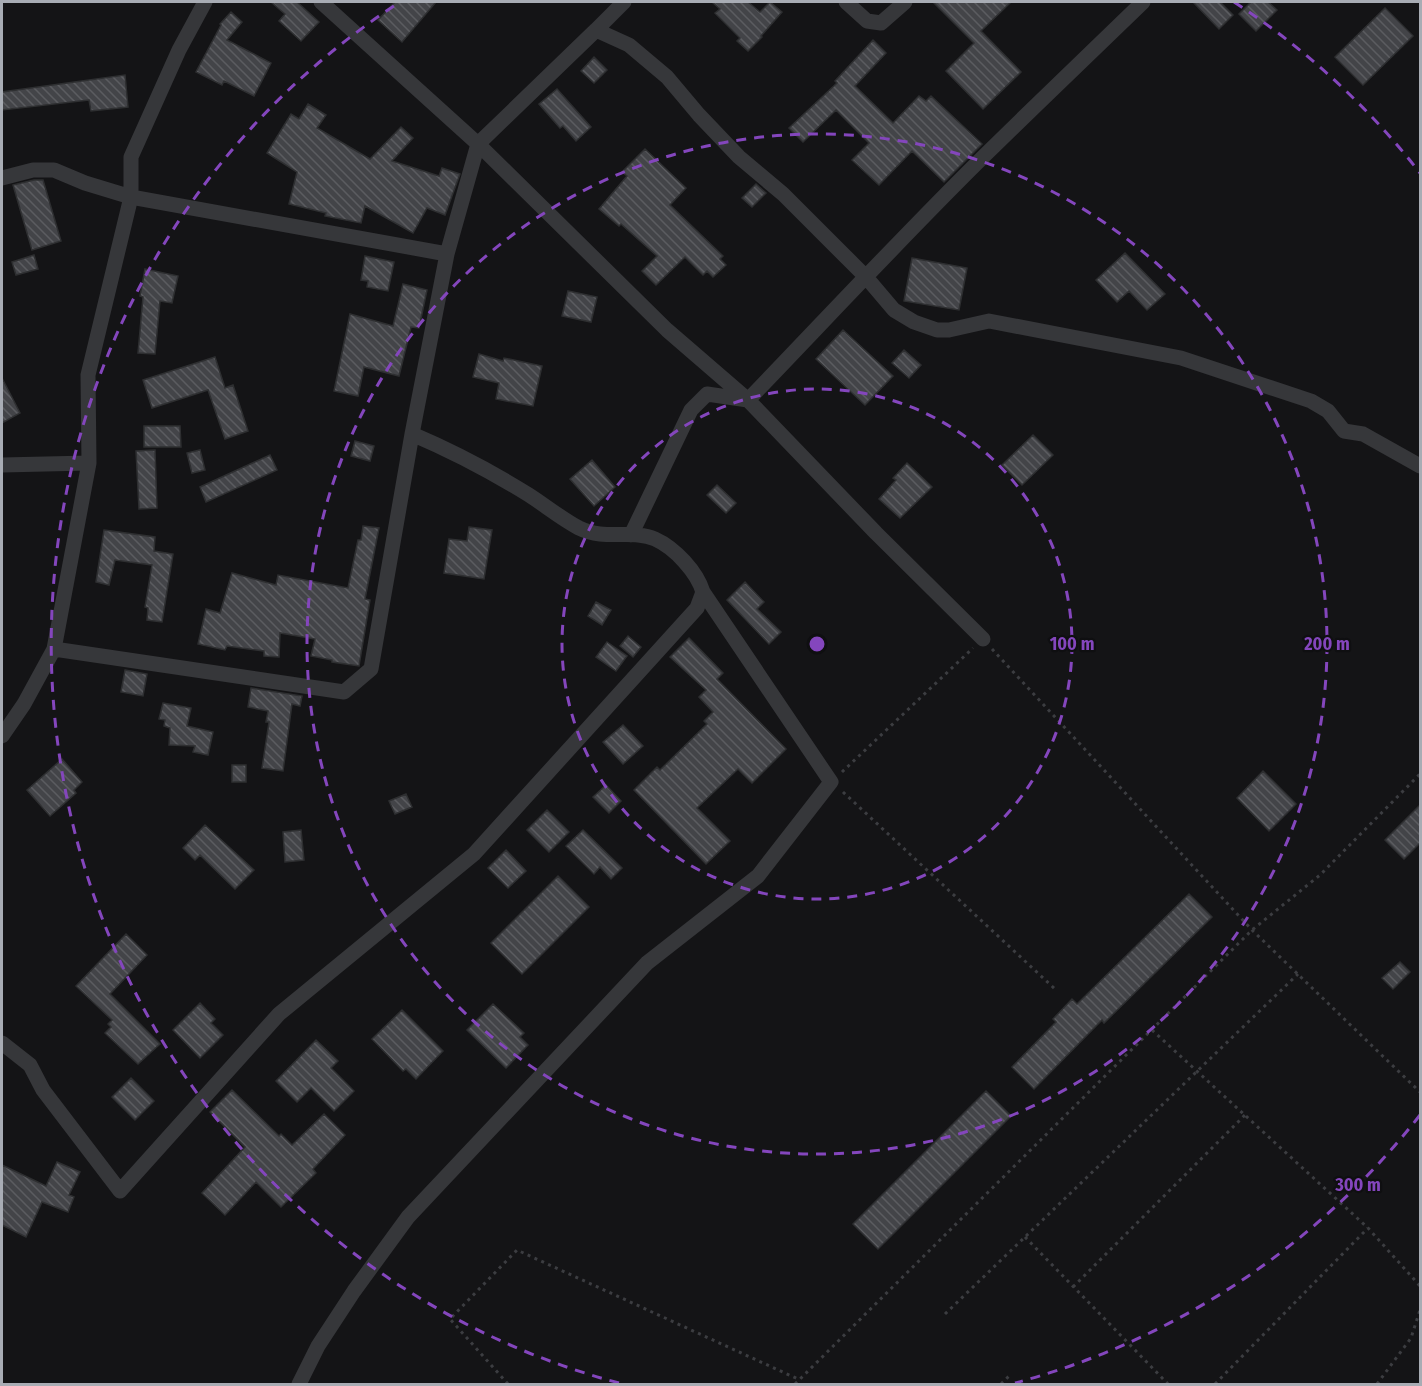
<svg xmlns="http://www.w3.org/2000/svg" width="1422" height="1386" font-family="'Fira Sans Condensed',sans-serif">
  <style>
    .building { fill: url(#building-back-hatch); stroke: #2e2f31; stroke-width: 1.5 }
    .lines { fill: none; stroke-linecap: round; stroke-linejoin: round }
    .path { stroke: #3c3d41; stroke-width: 3; stroke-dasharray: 3 4.5; stroke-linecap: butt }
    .minor { stroke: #36373a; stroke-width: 15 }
    .ring { fill: none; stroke: #8446bd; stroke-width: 3; stroke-dasharray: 10 8 }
    .centre { fill: #8446bd; stroke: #0f0f11; stroke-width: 3 }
    .ring-label { font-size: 18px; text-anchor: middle; font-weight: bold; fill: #8446bd; stroke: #0f0f11; stroke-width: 4.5; stroke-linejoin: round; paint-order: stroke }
  </style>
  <defs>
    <pattern id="building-back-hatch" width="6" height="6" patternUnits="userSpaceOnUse" patternTransform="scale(1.5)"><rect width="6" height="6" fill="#434448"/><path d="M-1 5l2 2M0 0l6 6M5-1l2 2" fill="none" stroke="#5b5c60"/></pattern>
  </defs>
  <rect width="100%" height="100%" fill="#141416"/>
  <!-- building -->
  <path class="building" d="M 271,2 L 297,2 L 319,22 L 301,41 L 279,21 L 285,14 Z
    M 395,2 L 436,2 L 402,42 L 378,20 Z
    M 712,2 L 748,2 L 760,12 L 770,2 L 782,12 L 761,36 L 762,37 L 748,51 L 737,41 L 740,38 L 715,13 L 720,9 Z
    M 933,2 L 1011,2 L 981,31 L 1021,72 L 983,109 L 946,71 L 974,43 Z
    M 1193,2 L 1220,2 L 1233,15 L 1219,29 Z
    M 1251,2 L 1268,2 L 1277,10 L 1256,31 L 1239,14 Z
    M 1385,8 L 1413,36 L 1363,85 L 1335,57 Z
    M 231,12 L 242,22 L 227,40 L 271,63 L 254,96 L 224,81 L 222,85 L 196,72 L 221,25 L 220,24 Z
    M 873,40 L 886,53 L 855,86 L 893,123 L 919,96 L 926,101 L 931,96 L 982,144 L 944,182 L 912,151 L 879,185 L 852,160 L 869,143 L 836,110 L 803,142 L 789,128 L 837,83 L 835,81 Z
    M 594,57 L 607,70 L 594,83 L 581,71 Z
    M 125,75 L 128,107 L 91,111 L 89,100 L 2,110 L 2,92 Z
    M 557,89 L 591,127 L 576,141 L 563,126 L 560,128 L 539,104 Z
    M 308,104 L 326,115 L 317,128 L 370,159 L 401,127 L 413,138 L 392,161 L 439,176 L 442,168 L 460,174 L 445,215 L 427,208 L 413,233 L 365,206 L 361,223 L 325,216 L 326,213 L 289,204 L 297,172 L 267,153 L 291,114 L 299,119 Z
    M 645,149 L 686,188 L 670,205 L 723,256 L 720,259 L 726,265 L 713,277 L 707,271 L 703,275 L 685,257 L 656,285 L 642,271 L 657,256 L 621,224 L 619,226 L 599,209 L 627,176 L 622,172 Z
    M 34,180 L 43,180 L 61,241 L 32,250 L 13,185 Z
    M 756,184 L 766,193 L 752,207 L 742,198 Z
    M 1125,253 L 1165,294 L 1147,310 L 1129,291 L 1117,302 L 1096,280 Z
    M 34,255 L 38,269 L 16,275 L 12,262 Z
    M 365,256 L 394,262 L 388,291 L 367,287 L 368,281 L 361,280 Z
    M 912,258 L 967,268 L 959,310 L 904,301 Z
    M 145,269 L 178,276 L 172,303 L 160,301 L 155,354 L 138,353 L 143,297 L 140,296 Z
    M 403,284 L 427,290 L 419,328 L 411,327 L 399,376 L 364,367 L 358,396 L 334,391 L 350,314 L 393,326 Z
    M 568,291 L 597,297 L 591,322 L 562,316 Z
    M 843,330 L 893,376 L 865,405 L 816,359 Z
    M 904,350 L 921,365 L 909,378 L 892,363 Z
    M 479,354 L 503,361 L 504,358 L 542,366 L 533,406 L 496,399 L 499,383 L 473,377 Z
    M 215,357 L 225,388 L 233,385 L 248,431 L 225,439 L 208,390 L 152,408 L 143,380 Z
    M 2,378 L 20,413 L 2,423 Z
    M 144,426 L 180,426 L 181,447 L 144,447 Z
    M 1033,435 L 1053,455 L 1022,485 L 1002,465 Z
    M 355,441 L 374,446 L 370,461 L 351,456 Z
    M 155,450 L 157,508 L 139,509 L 136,451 Z
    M 200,450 L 205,470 L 192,473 L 187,453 Z
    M 270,455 L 277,470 L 206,502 L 200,487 Z
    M 592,460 L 615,487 L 594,506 L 570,479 Z
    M 907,463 L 932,487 L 900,518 L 879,499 L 896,480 L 893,478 Z
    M 717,485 L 736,503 L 726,513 L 707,495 Z
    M 363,526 L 379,528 L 365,599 L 370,600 L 359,666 L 332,662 L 332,660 L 311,656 L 315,639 L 280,633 L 279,657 L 264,656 L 264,651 L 227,646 L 225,650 L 198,644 L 206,609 L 220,613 L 232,573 L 276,585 L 278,575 L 348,588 L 358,540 L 361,540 Z
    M 469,527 L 492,530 L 484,579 L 444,573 L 449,539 L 467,541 Z
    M 104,530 L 155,537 L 154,551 L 173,554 L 162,622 L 147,620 L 148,608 L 145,607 L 152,565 L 115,560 L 109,585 L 96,582 Z
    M 745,582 L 764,602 L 757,609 L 781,632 L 769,644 L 727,600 Z
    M 596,602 L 611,610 L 602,625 L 588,616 Z
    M 628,636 L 641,647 L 633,657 L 620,646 Z
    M 689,638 L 723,673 L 717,679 L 786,749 L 752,783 L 738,769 L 697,808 L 730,841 L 706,864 L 634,790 L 657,767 L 660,770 L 707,724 L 704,721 L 713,712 L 699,697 L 706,690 L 670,657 Z
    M 607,642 L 627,656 L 616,671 L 596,657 Z
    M 125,670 L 147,674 L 143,696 L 121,692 Z
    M 251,688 L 302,696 L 300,706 L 292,704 L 283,771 L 262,768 L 269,722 L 266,722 L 268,711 L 248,707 Z
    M 163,703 L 191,708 L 187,726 L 213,732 L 208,755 L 193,752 L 195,746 L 169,745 L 170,728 L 164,726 L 165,720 L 159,719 Z
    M 623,725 L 643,746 L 623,764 L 603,742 Z
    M 62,759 L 82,782 L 74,790 L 76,793 L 50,816 L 27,790 Z
    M 232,765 L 246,765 L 246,782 L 232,782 Z
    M 1263,771 L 1296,804 L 1269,831 L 1237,798 Z
    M 606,785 L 621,801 L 609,813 L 593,797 Z
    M 406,794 L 412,807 L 395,814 L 389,801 Z
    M 1420,805 L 1420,843 L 1404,859 L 1385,840 Z
    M 547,810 L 569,832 L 549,852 L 527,830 Z
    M 205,825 L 254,870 L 235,889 L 200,855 L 195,860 L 183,848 Z
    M 301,830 L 304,860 L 285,862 L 283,832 Z
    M 583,830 L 622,868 L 611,879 L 600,867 L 594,874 L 566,846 Z
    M 506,850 L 526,871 L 508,888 L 488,868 Z
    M 558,876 L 589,907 L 522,974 L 491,943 Z
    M 1189,894 L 1212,917 L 1104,1023 L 1102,1020 L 1034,1089 L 1012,1067 L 1056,1022 L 1053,1019 L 1072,999 L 1077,1004 Z
    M 126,934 L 147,955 L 110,994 L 160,1044 L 138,1064 L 105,1033 L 111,1027 L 108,1024 L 112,1020 L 76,986 Z
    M 1400,962 L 1410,972 L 1393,989 L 1382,978 Z
    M 200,1003 L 215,1019 L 211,1023 L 223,1035 L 200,1058 L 173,1030 Z
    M 493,1004 L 524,1033 L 520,1037 L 528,1045 L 506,1068 L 467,1030 Z
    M 402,1010 L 443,1051 L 416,1079 L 406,1069 L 403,1071 L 372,1039 Z
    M 316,1040 L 338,1061 L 331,1068 L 354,1091 L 334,1111 L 311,1088 L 297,1102 L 276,1081 Z
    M 131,1078 L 154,1101 L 135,1120 L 112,1097 Z
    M 232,1090 L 279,1136 L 281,1134 L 292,1145 L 324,1114 L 345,1135 L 313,1169 L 316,1173 L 281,1207 L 256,1182 L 225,1215 L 202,1193 L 245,1147 L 210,1112 Z
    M 986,1091 L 1011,1116 L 878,1249 L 853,1224 Z
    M 57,1162 L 80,1172 L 69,1195 L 74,1197 L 68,1212 L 42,1202 L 26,1237 L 2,1225 L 2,1165 L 46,1186 Z"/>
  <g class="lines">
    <!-- path -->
    <path class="path" d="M 992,649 L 1252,930 L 1420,1092
      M 842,772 L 973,648
      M 843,792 L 1055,989
      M 1152,1030 L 1368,1228 L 1420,1286
      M 1025,1237 L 1168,1384
      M 1073,1287 L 1245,1115
      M 945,1314 L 1298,974
      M 508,1384 L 450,1319 L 517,1250 L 800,1380
      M 795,1384 L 1252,930 L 1320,875 L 1420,774
      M 1001,1384 L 1010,1375
      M 1215,1384 L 1368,1228
      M 1377,1384 L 1411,1338 L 1420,1310"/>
    <!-- minor -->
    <path class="minor" d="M 846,2 L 867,21 L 881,23 L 905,2
      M 1143,2 C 1090,53 1036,105 983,157 C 903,236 826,319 748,400 L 667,330 L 478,144 L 596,30 L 629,45 L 667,77 L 699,115 L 739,157 L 783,194 L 866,277 L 894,310 L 914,322 L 937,330 L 949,330 L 989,321 L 1181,358 L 1311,401 L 1328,411 L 1344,431 L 1363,434 L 1420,466
      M 596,30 L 624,2
      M 2,178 L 33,170 L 54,170 L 85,183 L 131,197 L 447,254
      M 2,465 L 89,463
      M 631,535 L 691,410 L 707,394 L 748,400 L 876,533 L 983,639
      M 54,649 L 344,692 L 371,669 L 412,434 L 447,254 L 478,144 L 321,2
      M 2,736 L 24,704 L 54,649 L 89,463 L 88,375 L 131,197 L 131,157 L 179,50 L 205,2
      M 2,1043 L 30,1065 L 43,1090 L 120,1191 L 279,1014 L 474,854 L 697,608 L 703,592
      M 299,1384 L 318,1346 L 354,1291 L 408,1217 L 647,963 L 758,876 L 831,782 L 703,592 C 697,572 675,548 655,539 C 632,529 605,541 579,528 C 562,519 546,506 529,495 C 492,472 452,451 412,434"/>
  </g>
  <!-- distance rings -->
  <g class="ring">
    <circle cx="817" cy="644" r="255"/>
    <circle cx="817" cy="644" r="510"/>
    <path d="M1420 1115A765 765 0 0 1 1015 1383M619 1383A765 765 0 0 1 400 2M1234 2A765 765 0 0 1 1420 173"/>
  </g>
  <circle cx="817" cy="644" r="9" class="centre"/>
  <g class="ring-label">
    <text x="1072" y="650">100 m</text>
    <text x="1327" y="650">200 m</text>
    <text x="1358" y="1191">300 m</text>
  </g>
  <!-- border -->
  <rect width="1422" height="1386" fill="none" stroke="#a8acb4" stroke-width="6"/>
</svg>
